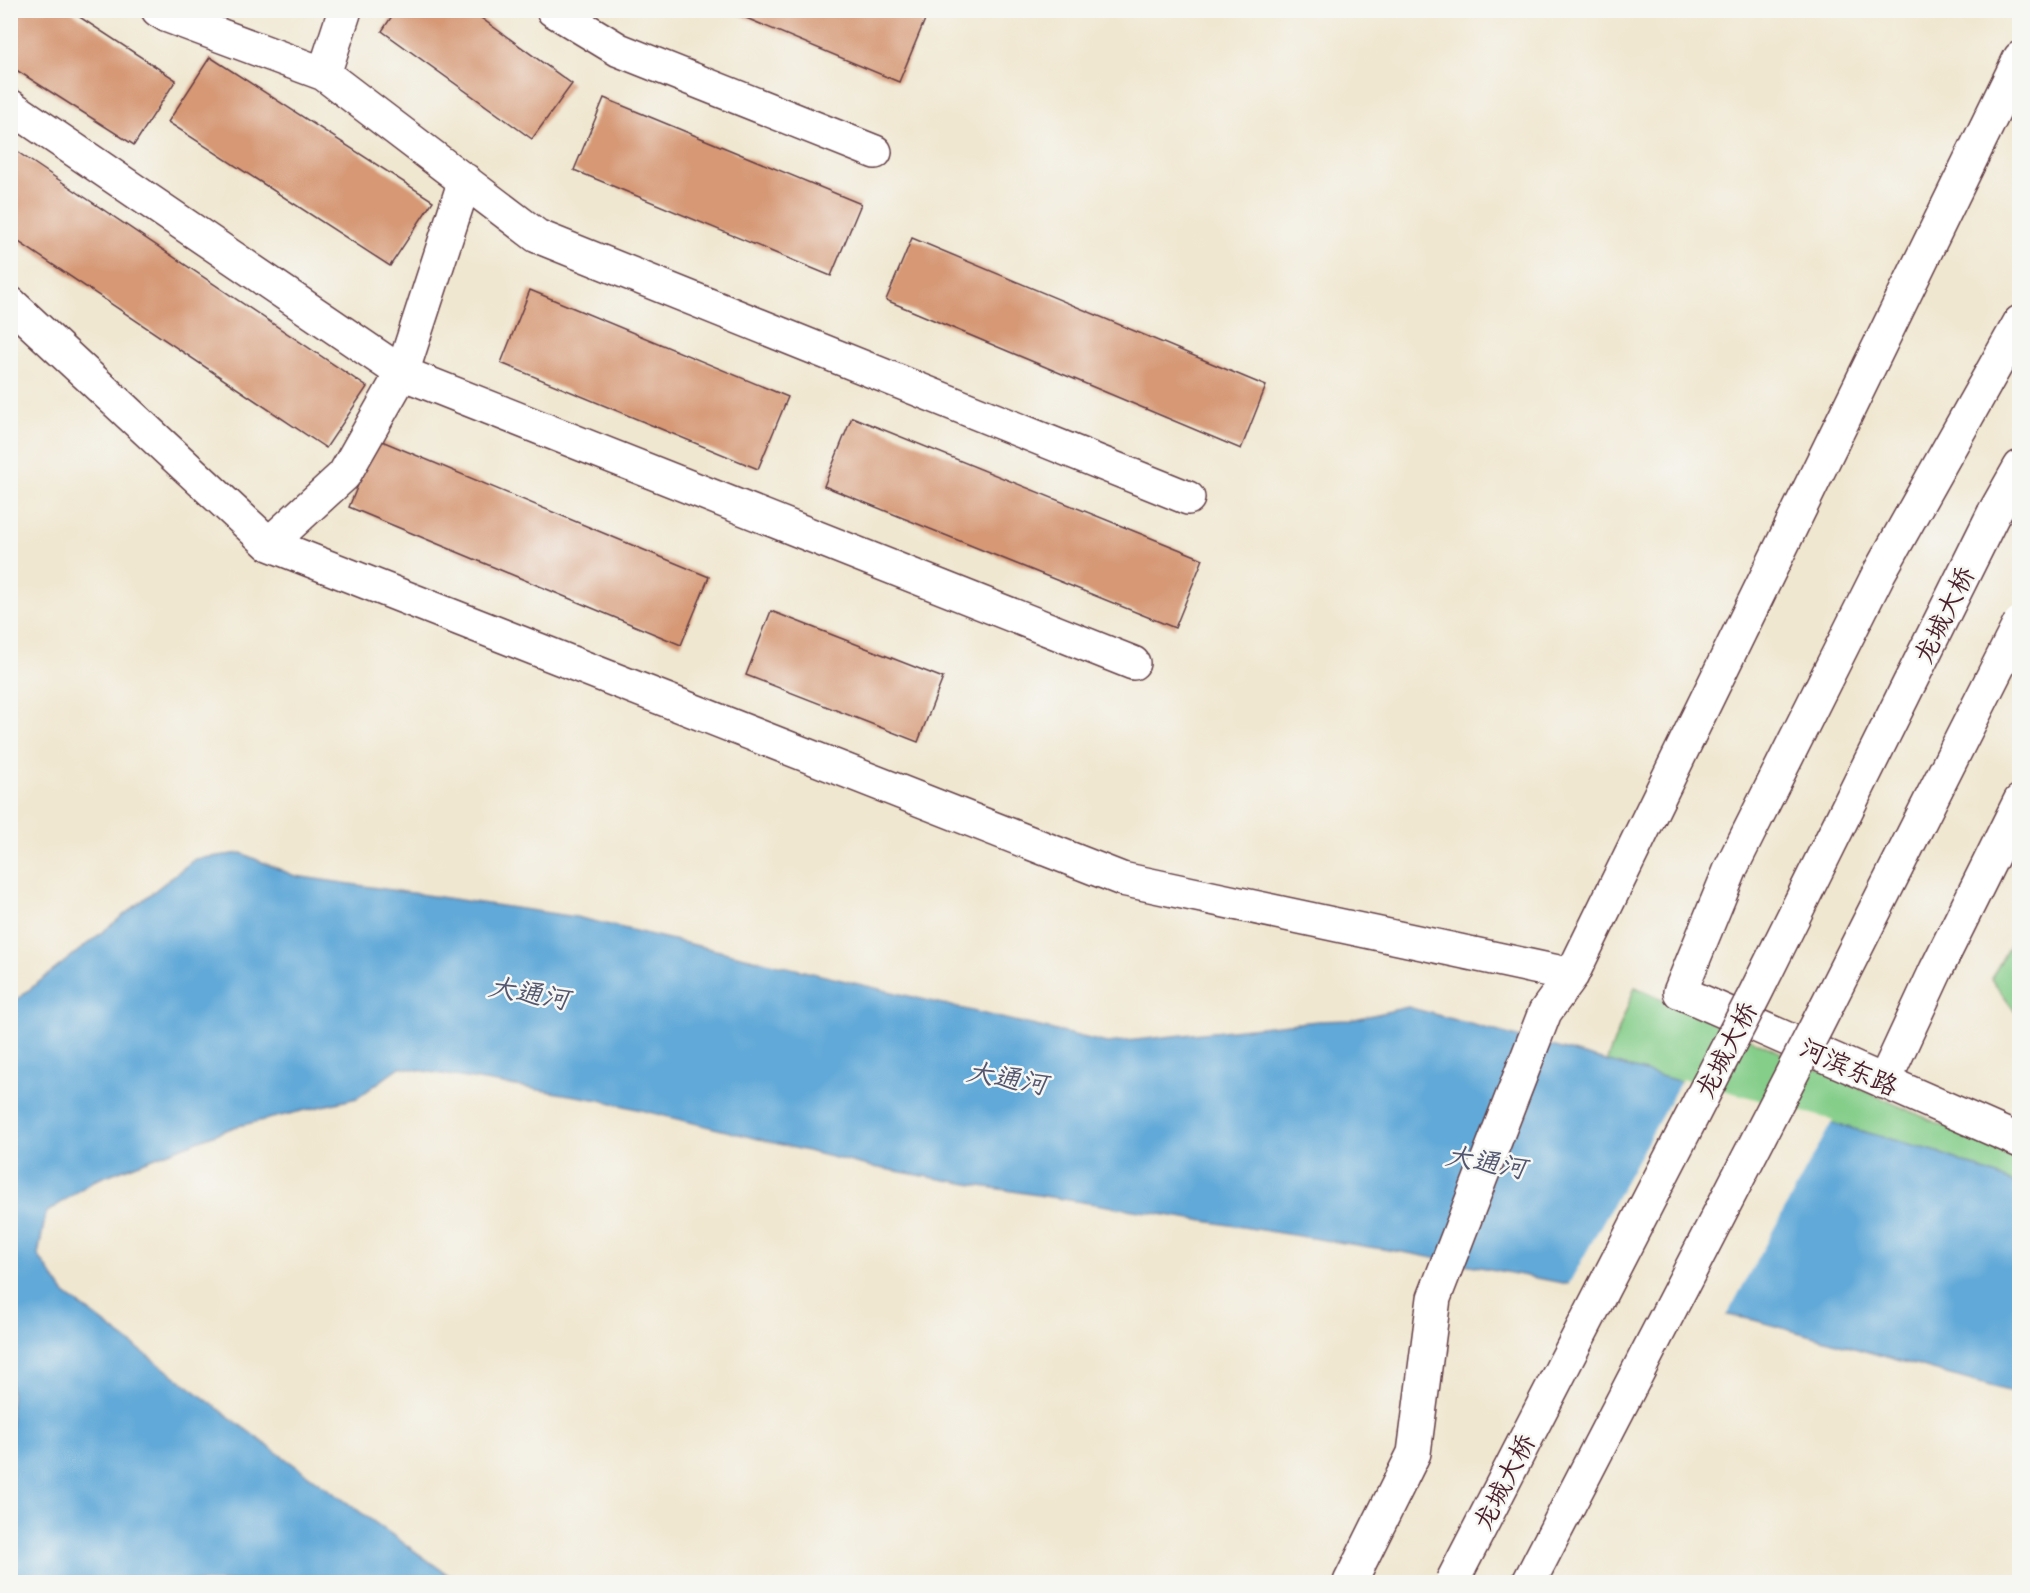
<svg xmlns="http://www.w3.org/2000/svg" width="2030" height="1593" font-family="'Indie Flower','LXGW WenKai TC',sans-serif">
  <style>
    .green { fill: #85ce8a; stroke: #68765a; stroke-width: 1.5 }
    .water { fill: #60a9d8; stroke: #556482; stroke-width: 1.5 }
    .pier { fill: #f0e7d0 }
    .building { fill: #d69875 }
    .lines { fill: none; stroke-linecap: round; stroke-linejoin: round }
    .minor-casing { stroke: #633d44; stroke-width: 36 }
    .major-casing { stroke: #633d44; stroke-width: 36 }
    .minor { stroke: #fff; stroke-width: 33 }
    .major { stroke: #fff; stroke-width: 33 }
    .major-bridge-casing { stroke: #633d44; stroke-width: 36; stroke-linecap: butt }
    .major-bridge { stroke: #fff; stroke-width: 33 }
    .labels { text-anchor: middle; stroke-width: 5; stroke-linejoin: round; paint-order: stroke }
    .street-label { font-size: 26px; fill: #4a1f2b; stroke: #f6f6f2 }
    .water-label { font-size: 27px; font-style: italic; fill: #535670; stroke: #f6f6f2 }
  </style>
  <rect width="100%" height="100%" fill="#f6f6f2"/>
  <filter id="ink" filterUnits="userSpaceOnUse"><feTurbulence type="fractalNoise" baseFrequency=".0167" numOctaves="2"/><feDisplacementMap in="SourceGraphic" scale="12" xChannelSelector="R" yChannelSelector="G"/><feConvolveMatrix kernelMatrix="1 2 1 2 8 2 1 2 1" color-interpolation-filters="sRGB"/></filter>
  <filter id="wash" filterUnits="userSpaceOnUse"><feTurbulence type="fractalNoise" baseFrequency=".008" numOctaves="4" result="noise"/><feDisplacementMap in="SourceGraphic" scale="24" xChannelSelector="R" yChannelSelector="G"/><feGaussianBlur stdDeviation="1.35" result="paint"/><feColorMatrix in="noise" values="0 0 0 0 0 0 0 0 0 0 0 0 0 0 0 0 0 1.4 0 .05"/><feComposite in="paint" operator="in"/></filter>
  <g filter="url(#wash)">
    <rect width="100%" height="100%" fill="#f0e7d0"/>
    <!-- green -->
    <path class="green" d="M 2019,928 L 2020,1017 L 2019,1017 L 1991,979 Z
      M 1635,987 L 2019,1160 L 2019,1306 L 1579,1133 Z"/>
    <!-- water -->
    <path class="water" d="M 241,853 L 295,876 L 576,917 L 1107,1043 L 1318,1021 L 1351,1020 L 1408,1007 L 1938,1152 L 2019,1185 L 2019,1394 L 1754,1320 L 1408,1253 L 974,1185 L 868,1166 L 600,1100 L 400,1067 L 357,1098 L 234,1127 L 93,1181 L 46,1213 L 38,1255 L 64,1293 L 272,1449 L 458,1582 L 11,1582 L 11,1004 L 195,859 Z"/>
    <!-- pier -->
    <path class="pier" d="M 1682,1079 L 1833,1120 L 1726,1317 L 1567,1287 Z"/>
    <g id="blocks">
      <!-- building -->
      <path class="building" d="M 10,10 L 69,10 L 176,80 L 134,145 L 10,66 Z
        M 396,10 L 470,10 L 572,84 L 532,139 L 382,31 Z
        M 727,10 L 929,10 L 899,82 Z
        M 210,57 L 433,201 L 390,266 L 168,122 Z
        M 604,98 L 861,204 L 831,276 L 574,170 Z
        M 10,147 L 367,387 L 326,448 L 10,236 Z
        M 912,238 L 1266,386 L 1241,449 L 886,300 Z
        M 530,290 L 788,397 L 758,469 L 501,363 Z
        M 852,417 L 1203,559 L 1175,628 L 824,486 Z
        M 377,439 L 709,577 L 681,645 L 349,507 Z
        M 771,611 L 943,678 L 918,742 L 746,675 Z"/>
    </g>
  </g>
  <g filter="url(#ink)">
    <use href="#blocks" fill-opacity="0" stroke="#633d44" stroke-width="1.5"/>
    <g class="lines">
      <!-- minor casing -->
      <g class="minor-casing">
        <path id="minor" d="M 158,10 L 168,16 L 324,74 L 537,236 L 1188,498
          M 553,10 L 619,50 L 875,152
          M 324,74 L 345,10
          M 10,106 L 402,373 L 1133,663
          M 10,303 L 269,544 L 1122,879 L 1572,975
          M 269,544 L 344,475 L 402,373 L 465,180
          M 1350,1582 L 1414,1453 L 1434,1298 L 1545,1012 L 1572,975 L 2020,58"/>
      </g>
      <!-- major casing -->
      <g class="major-casing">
        <path id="major" d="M 2020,322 L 1879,573 L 1731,868 L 1680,992 L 2020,1141
          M 1994,513 L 2020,467
          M 1884,1082 L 1936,970 L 2020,801"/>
      </g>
      <!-- minor -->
      <use href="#minor" class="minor"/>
      <!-- major -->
      <use href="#major" class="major"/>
      <!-- major-bridge casing -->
      <g class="major-bridge-casing">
        <path id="major-bridge" d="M 1452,1582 L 1755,994 L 1994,513
          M 1529,1582 L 1816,1027 L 2020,623"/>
      </g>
      <!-- major-bridge -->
      <use href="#major-bridge" class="major-bridge"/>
    </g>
  </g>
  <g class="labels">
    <!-- street labels -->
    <g class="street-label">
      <text transform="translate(1944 615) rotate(-64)" y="9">龙城大桥</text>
      <text transform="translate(1726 1050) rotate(-63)" y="9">龙城大桥</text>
      <text transform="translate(1849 1067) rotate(24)" y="9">河滨东路</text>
      <text transform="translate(1504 1482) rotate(-63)" y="9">龙城大桥</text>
    </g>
    <!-- water labels -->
    <g class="water-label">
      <text transform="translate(529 993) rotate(10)" y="9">大通河</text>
      <text transform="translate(1007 1078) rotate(10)" y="9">大通河</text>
      <text transform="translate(1486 1162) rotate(10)" y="9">大通河</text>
    </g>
  </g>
  <!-- margin -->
  <rect width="2030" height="1593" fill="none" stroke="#f6f6f2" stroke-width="36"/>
</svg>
